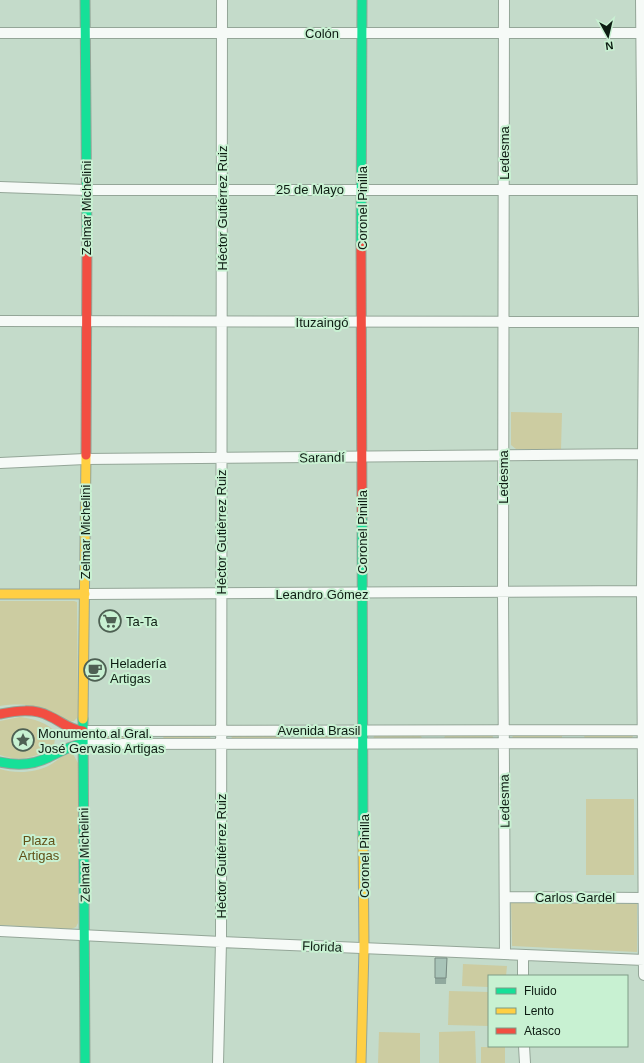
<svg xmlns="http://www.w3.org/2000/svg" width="644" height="1063" font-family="Arial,sans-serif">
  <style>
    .green { fill: #cccca1 }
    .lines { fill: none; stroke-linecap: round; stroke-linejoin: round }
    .street-casing { stroke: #94a698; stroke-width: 12 }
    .fast-casing { stroke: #94a698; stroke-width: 11 }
    .slow-casing { stroke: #94a698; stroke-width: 11 }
    .jam-casing { stroke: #94a698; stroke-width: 11 }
    .street { stroke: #f6faf7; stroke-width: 10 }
    .fast { stroke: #16e098; stroke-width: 9 }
    .slow { stroke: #ffcf43; stroke-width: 9 }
    .jam { stroke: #f24e42; stroke-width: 9 }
    .wall { fill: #90a99e }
    .building { fill: #a8c4b8; stroke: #768981 }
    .labels { text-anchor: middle; stroke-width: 4; stroke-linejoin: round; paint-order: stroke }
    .street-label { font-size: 13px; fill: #0e1d13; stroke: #c8f1d2 }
    .poi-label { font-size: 13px; fill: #0e1d13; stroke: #c8f1d2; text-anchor: start }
    .park-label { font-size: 13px; fill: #615118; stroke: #c8f1d2 }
  </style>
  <rect width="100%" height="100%" fill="#c4dbca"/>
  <!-- green -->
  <path class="green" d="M 511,412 L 562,413 L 561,450 L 516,449 L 511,445 Z
    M 0,601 L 74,601 L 77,602 L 78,717 L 74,721 L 69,722 C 41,709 32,701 0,706 Z
    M 20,717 C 33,719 48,722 56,733 L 54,745 C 38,758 19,762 0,755 L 0,721 Z
    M 304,734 L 351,735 L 351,738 L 304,740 L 302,736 Z
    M 375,734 L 420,734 L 422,738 L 373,739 Z
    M 446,734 L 491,734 L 493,737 L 493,739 L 444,738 Z
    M 515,734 L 562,735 L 562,738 L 514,739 L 512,737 Z
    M 586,734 L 633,735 L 633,736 L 631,739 L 586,739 L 584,737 Z
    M 95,735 L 141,736 L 141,739 L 94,740 L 93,736 Z
    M 164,735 L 209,735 L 211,739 L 163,739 Z
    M 233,735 L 278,735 L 280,739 L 233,740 L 231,736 Z
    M 69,754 L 73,754 L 78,763 L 78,923 L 76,927 L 71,929 L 0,925 L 0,769 C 15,774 36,773 50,765 C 57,761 61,756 69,754 Z
    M 586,799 L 634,799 L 634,875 L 586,875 Z
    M 511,901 L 637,904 L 637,952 L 512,946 Z
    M 463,964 L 507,966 L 506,976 L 489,976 L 489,987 L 462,986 Z
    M 449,991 L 489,992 L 489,1026 L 448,1025 Z
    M 475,1031 L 476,1063 L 439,1063 L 439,1032 Z
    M 379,1032 L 420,1033 L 420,1063 L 378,1063 Z
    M 481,1047 L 505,1047 L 505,1063 L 481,1063 Z"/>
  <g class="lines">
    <!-- street casing -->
    <g class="street-casing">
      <path id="street" d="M 504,0 L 503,593 L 505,954
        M 641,0 L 644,321
        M 0,33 L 644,33
        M 0,187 L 86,190 L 644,190
        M 0,321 L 644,322
        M 644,322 L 642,591 L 644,975
        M 0,463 L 85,459 L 644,454
        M 85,594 L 644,591
        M 83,731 L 644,730
        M 83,744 L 644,743
        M 505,897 L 644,898
        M 0,931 L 221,942 L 644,960
        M 523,955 L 523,976
        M 524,1046 L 525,1063
        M 218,1063 L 221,942 L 222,0"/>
    </g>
    <!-- fast casing -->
    <g class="fast-casing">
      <path id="fast" d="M 85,0 L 87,242
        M 361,245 L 362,0
        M 362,516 L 363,838
        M 83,719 L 85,1063
        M 0,762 C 18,766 35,765 51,756 C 62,751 71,745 83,744"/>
    </g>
    <!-- slow casing -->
    <g class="slow-casing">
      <path id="slow" d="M 0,594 L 85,594
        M 83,719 L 86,455
        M 361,1063 L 364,948 L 363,838"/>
    </g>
    <!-- jam casing -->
    <g class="jam-casing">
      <path id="jam" d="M 361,245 L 362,516
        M 86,455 L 87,242
        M 0,714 C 16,711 34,708 49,716 C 61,721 69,730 83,731"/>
    </g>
    <!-- street -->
    <use href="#street" class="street"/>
    <!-- fast -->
    <use href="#fast" class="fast"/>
    <!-- slow -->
    <use href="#slow" class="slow"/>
    <!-- jam -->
    <use href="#jam" class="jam"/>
  </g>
  <!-- wall -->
  <path class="wall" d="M 435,958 L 447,958 L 446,984 L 435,984 Z"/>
  <!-- building -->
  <path class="building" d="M 435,958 L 447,958 L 446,978 L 435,978 Z"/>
  <!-- icons -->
  <defs>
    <g id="supermarket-ring" transform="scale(1.15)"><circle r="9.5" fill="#c8f1d2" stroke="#4e6053" stroke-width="1.5"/><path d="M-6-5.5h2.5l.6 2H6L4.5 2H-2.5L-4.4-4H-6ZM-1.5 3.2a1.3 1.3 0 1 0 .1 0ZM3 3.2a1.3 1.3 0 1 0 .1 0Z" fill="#4e6053"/></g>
    <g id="cafe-ring" transform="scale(1.15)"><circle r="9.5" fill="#c8f1d2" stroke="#4e6053" stroke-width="1.5"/><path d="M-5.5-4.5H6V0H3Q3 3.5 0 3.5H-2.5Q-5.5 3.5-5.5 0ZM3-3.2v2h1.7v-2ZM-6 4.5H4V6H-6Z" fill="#4e6053"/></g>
    <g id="sight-ring" transform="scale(1.15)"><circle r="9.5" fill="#c8f1d2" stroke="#4e6053" stroke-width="1.5"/><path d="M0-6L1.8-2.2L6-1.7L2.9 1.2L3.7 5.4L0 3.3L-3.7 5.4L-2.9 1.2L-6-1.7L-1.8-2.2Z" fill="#4e6053"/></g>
  </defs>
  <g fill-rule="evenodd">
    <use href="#supermarket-ring" x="110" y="621"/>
    <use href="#cafe-ring" x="95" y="670"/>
    <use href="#sight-ring" x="23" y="740"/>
  </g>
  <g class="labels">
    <!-- street labels -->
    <g class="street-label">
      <text x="322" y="38">Colón</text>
      <text transform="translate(504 153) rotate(-90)" y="5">Ledesma</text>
      <text x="310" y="194">25 de Mayo</text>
      <text transform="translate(86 208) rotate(-90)" y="5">Zelmar Michelini</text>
      <text transform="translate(222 208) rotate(-90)" y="5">Héctor Gutiérrez Ruiz</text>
      <text transform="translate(362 208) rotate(-90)" y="5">Coronel Pinilla</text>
      <text x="322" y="327">Ituzaingó</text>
      <text transform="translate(322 457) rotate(-1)" y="5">Sarandí</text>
      <text transform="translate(503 477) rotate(-90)" y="5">Ledesma</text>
      <text transform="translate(85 532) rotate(-90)" y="5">Zelmar Michelini</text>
      <text transform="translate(221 532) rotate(-90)" y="5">Héctor Gutiérrez Ruiz</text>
      <text transform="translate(362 532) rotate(-90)" y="5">Coronel Pinilla</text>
      <text x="322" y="599">Leandro Gómez</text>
      <text x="319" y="735">Avenida Brasil</text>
      <text transform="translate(504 801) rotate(-91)" y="5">Ledesma</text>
      <text transform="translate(84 855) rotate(-91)" y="5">Zelmar Michelini</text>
      <text transform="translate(221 856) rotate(-90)" y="5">Héctor Gutiérrez Ruiz</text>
      <text transform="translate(364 856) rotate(-90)" y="5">Coronel Pinilla</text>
      <text x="575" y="902">Carlos Gardel</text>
      <text transform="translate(322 946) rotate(2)" y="5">Florida</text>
    </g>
    <!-- poi labels -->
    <g class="poi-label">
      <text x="126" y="626">Ta-Ta</text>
      <text x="110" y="668">Heladería<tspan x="110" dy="15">Artigas</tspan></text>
      <text x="38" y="738">Monumento al Gral.<tspan x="38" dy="15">José Gervasio Artigas</tspan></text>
    </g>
    <!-- park labels -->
    <g class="park-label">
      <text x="39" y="845">Plaza<tspan x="39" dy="15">Artigas</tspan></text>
    </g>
  </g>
  <!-- legend -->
  <rect x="488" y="975" width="140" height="72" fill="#c8f1d2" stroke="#7e9c86"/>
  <rect x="496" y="988" width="20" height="6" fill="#16e098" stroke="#7e9c86"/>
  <text x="524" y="995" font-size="12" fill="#0e1d13">Fluido</text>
  <rect x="496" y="1008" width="20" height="6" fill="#ffcf43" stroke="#7e9c86"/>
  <text x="524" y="1015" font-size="12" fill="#0e1d13">Lento</text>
  <rect x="496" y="1028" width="20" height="6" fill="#f24e42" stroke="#7e9c86"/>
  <text x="524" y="1035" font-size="12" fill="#0e1d13">Atasco</text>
  <!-- north arrow -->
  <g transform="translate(608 36) rotate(172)" stroke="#c8f1d2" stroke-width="3" paint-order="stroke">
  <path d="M0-3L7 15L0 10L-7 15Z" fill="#0e1d13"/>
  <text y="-6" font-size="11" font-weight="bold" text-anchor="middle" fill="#0e1d13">N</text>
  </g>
</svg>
